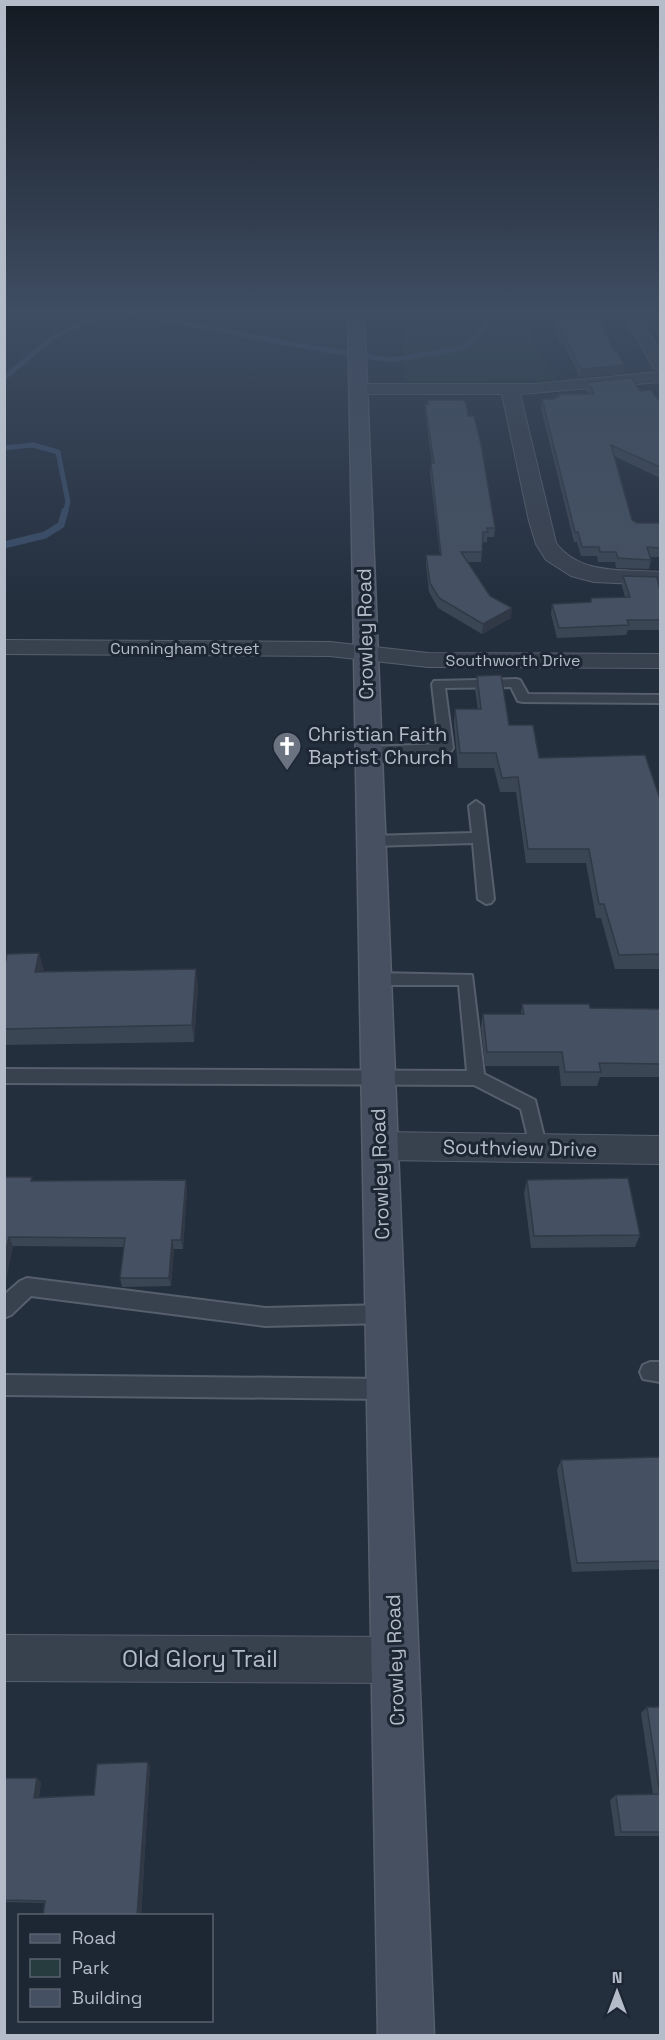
<svg xmlns="http://www.w3.org/2000/svg" width="665" height="2040" font-family="'Space Grotesk',sans-serif">
  <style>
    .green { fill: #263c3f }
    .lines { fill: none; stroke-linecap: round; stroke-linejoin: round }
    .stream-far1 { stroke: #394c67; stroke-width: 5 }
    .stream { stroke: #394c67; stroke-width: 7 }
    .service-casing { stroke: #565f6c; stroke-width: 4 }
    .minor-casing { stroke: #565f6c; stroke-width: 2 }
    .secondary-casing { stroke: #565f6c; stroke-width: 3 }
    .service { fill: #38414e; fill-rule: evenodd }
    .minor { fill: #38414e; fill-rule: evenodd }
    .secondary { fill: #465061; fill-rule: evenodd }
    .wall { fill: #3b4654 }
    .shaded-wall { fill: #303945 }
    .building { fill: #455162; stroke: #303945; stroke-width: 1.5 }
    .labels { text-anchor: middle; stroke-width: 6; stroke-linejoin: round; paint-order: stroke }
    .far-street-label { font-size: 16px; fill: #b4bcc9; stroke: #1d2633 }
    .street-label { font-size: 20px; fill: #b4bcc9; stroke: #1d2633 }
    .poi-label { font-size: 20px; fill: #b4bcc9; stroke: #1d2633; text-anchor: start }
    .near-street-label { font-size: 24px; fill: #b4bcc9; stroke: #1d2633 }
  </style>
  <rect width="100%" height="100%" fill="#242f3e"/>
  <!-- green -->
  <path class="green" d="M 400,312 L 527,312 L 535,346 L 558,380 L 405,381 Z"/>
  <g class="lines">
    <!-- stream-far1 -->
    <path class="stream-far1" d="M 128,312 L 295,345 L 391,360 L 464,348 L 485,328 L 489,312
      M 4,378 L 52,338 L 106,312
      M 4,448 L 33,445 L 58,452 L 68,502 L 65,513"/>
    <!-- stream -->
    <path class="stream" d="M 4,545 L 45,535 L 61,525 L 65,511"/>
    <!-- service casing -->
    <g class="service-casing">
      <path id="service" d="M 516,679 L 520,680 L 528,694 L 660,695 L 660,703 L 523,702 L 518,701 L 511,687 L 445,688 L 453,748 L 451,751 L 368,755 L 361,751 L 368,747 L 439,744 L 432,684 L 434,681 Z
        M 476,801 L 483,806 L 494,899 L 491,903 L 486,904 L 478,899 L 473,843 L 371,846 L 364,841 L 371,836 L 472,833 L 469,806 Z
        M 375,973 L 472,975 L 484,1074 L 535,1100 L 547,1149 L 544,1154 L 538,1157 L 532,1154 L 521,1109 L 474,1085 L 4,1083 L 4,1069 L 467,1071 L 459,985 L 375,985 L 367,979 Z
        M 27,1278 L 265,1308 L 385,1305 L 392,1308 L 395,1314 L 392,1320 L 385,1323 L 265,1326 L 31,1296 L 11,1315 L 4,1318 L 4,1295 L 20,1281 Z
        M 650,1362 L 660,1362 L 660,1382 L 643,1379 L 640,1372 L 643,1365 Z
        M 4,1375 L 387,1379 L 394,1382 L 397,1389 L 394,1396 L 387,1399 L 4,1395 Z"/>
    </g>
    <!-- minor casing -->
    <g class="minor-casing">
      <path id="minor" d="M 621,312 L 637,312 L 660,352 L 660,369 L 654,368 Z
        M 660,372 L 660,382 L 520,394 L 556,543 C 581,576 625,569 660,572 L 660,585 L 594,582 L 571,576 L 546,560 L 536,544 L 529,521 L 502,394 L 359,394 L 350,389 L 359,384 L 535,384 Z
        M 4,640 L 330,642 L 428,653 L 660,654 L 660,668 L 428,667 L 330,656 L 4,654 Z
        M 380,1132 L 660,1136 L 660,1164 L 380,1160 L 368,1156 L 363,1146 L 368,1136 Z
        M 4,1635 L 395,1637 L 411,1644 L 418,1660 L 411,1676 L 395,1683 L 4,1681 Z"/>
    </g>
    <!-- secondary casing -->
    <g class="secondary-casing">
      <path id="secondary" d="M 348,312 L 364,312 L 434,2036 L 378,2036 Z"/>
    </g>
    <!-- service -->
    <use href="#service" class="service"/>
    <!-- minor -->
    <use href="#minor" class="minor"/>
    <!-- secondary -->
    <use href="#secondary" class="secondary"/>
  </g>
  <!-- wall -->
  <path class="wall" d="M 550,312 L 596,312 L 623,373 L 580,377 L 563,343 L 560,343 Z
    M 653,312 L 660,312 L 660,328 Z
    M 588,382 L 640,391 L 660,402 L 660,478 L 614,456 L 632,520 L 637,523 L 660,523 L 660,557 L 650,557 L 651,560 L 649,569 L 616,568 L 615,562 L 598,562 L 597,556 L 581,556 L 577,542 L 574,542 L 541,408 L 542,399 L 554,399 L 555,397 L 558,397 L 558,394 L 588,394 L 586,391 Z
    M 425,404 L 468,416 L 495,528 L 494,537 L 487,537 L 487,542 L 483,542 L 481,562 L 468,562 L 490,596 L 511,618 L 482,634 L 438,608 L 429,592 L 426,565 L 426,555 L 440,555 L 430,473 L 431,463 L 432,463 L 425,413 Z
    M 623,576 L 660,590 L 660,630 L 628,630 L 626,635 L 557,638 L 551,614 L 552,604 L 590,602 L 591,598 L 625,597 L 622,586 Z
    M 477,676 L 509,725 L 539,758 L 660,799 L 660,969 L 615,969 L 601,918 L 596,918 L 586,863 L 526,863 L 516,792 L 500,792 L 494,768 L 458,768 L 454,723 L 455,709 L 478,709 L 475,690 Z
    M 39,953 L 43,972 L 198,986 L 194,1042 L 4,1045 L 4,969 Z
    M 522,1004 L 590,1008 L 660,1009 L 660,1077 L 600,1077 L 597,1086 L 561,1086 L 559,1066 L 485,1066 L 481,1027 L 483,1014 L 521,1014 Z
    M 4,1177 L 34,1181 L 187,1189 L 183,1249 L 174,1249 L 171,1286 L 122,1287 L 120,1278 L 124,1247 L 13,1246 L 4,1288 Z
    M 527,1180 L 640,1235 L 635,1247 L 531,1248 L 524,1193 Z
    M 660,1457 L 660,1569 L 572,1572 L 557,1470 L 561,1460 Z
    M 647,1707 L 660,1707 L 660,1836 L 615,1836 L 610,1800 L 616,1795 L 653,1795 L 641,1713 Z
    M 150,1766 L 141,1916 L 43,1916 L 44,1903 L 4,1902 L 4,1778 L 41,1782 L 39,1797 L 94,1795 Z"/>
  <!-- shaded-wall -->
  <path class="shaded-wall" d="M 624,365 L 623,373 L 580,377 L 581,369 Z
    M 512,608 L 511,618 L 482,634 L 483,624 Z
    M 39,953 L 44,970 L 40,989 L 35,972 Z
    M 196,969 L 198,986 L 194,1042 L 192,1025 Z
    M 186,1180 L 187,1189 L 183,1249 L 181,1240 Z
    M 9,1237 L 13,1246 L 4,1288 L 4,1260 Z
    M 172,1240 L 174,1249 L 171,1286 L 169,1278 Z
    M 148,1762 L 150,1766 L 141,1916 L 137,1916 Z
    M 37,1778 L 41,1782 L 38,1801 L 34,1798 Z"/>
  <!-- building -->
  <path class="building" d="M 554,312 L 596,312 L 614,352 L 617,352 L 624,365 L 581,369 L 564,335 L 561,335 Z
    M 632,378 L 640,391 L 651,390 L 660,402 L 660,467 L 611,445 L 632,520 L 637,523 L 660,523 L 660,548 L 647,547 L 651,560 L 618,558 L 616,552 L 600,552 L 599,547 L 582,547 L 578,532 L 575,532 L 542,399 L 555,399 L 555,397 L 559,397 L 558,394 L 594,394 L 588,382 Z
    M 428,400 L 463,400 L 466,403 L 468,416 L 474,416 L 481,444 L 495,528 L 487,528 L 488,532 L 483,532 L 482,552 L 461,552 L 490,596 L 512,608 L 483,624 L 439,598 L 430,583 L 426,555 L 441,555 L 431,463 L 434,463 L 425,404 L 428,404 Z
    M 623,576 L 657,577 L 660,590 L 660,620 L 627,620 L 629,625 L 559,628 L 552,604 L 591,602 L 591,598 L 630,597 Z
    M 501,675 L 509,725 L 533,725 L 539,758 L 645,755 L 660,799 L 660,954 L 619,955 L 604,904 L 599,904 L 589,849 L 528,849 L 518,777 L 502,778 L 496,753 L 460,753 L 455,709 L 481,709 L 477,676 Z
    M 39,953 L 35,972 L 196,969 L 192,1025 L 4,1029 L 4,969 L 7,954 Z
    M 522,1004 L 589,1004 L 590,1008 L 660,1009 L 660,1064 L 599,1063 L 601,1072 L 565,1072 L 562,1052 L 487,1052 L 483,1014 L 524,1014 Z
    M 4,1177 L 32,1177 L 31,1181 L 186,1180 L 181,1240 L 172,1240 L 169,1278 L 120,1278 L 125,1238 L 9,1237 L 4,1260 Z
    M 628,1178 L 640,1235 L 534,1236 L 527,1180 Z
    M 660,1457 L 660,1561 L 577,1563 L 561,1460 Z
    M 647,1707 L 660,1707 L 660,1832 L 621,1832 L 616,1795 L 660,1794 Z
    M 148,1762 L 137,1916 L 43,1916 L 45,1901 L 4,1900 L 4,1778 L 37,1778 L 34,1798 L 94,1795 L 97,1764 Z"/>
  <!-- sky -->
  <linearGradient id="sky" x2="0" y2="1"><stop stop-color="#141a22"/><stop offset="0.52" stop-color="#3f4d63"/><stop offset="1" stop-color="#3f4d63" stop-opacity="0"/></linearGradient>
  <rect width="665" height="598" fill="url(#sky)"/>
  <!-- icons -->
  <defs>
    <g id="church-pin" transform="scale(1.5)"><path d="M0 17L-7.5 6A9.5 9.5 0 1 1 7.5 6Z" fill="#6b7280" stroke="#1d2633"/><path d="M-1.2-6h2.4v3.5h3.3v2.4h-3.3V6h-2.4V-.1h-3.3v-2.4h3.3Z" fill="#fff"/></g>
  </defs>
  <g fill-rule="evenodd">
    <use href="#church-pin" x="287" y="746"/>
  </g>
  <g class="labels">
    <!-- far-street labels -->
    <g class="far-street-label">
      <text x="185" y="654">Cunningham Street</text>
      <text x="513" y="666">Southworth Drive</text>
    </g>
    <!-- street labels -->
    <g class="street-label">
      <text transform="translate(365 634) rotate(-91)" y="7">Crowley Road</text>
      <text transform="translate(520 1148) rotate(1)" y="7">Southview Drive</text>
      <text transform="translate(380 1174) rotate(-92)" y="7">Crowley Road</text>
      <text transform="translate(395 1660) rotate(-92)" y="7">Crowley Road</text>
    </g>
    <!-- poi labels -->
    <g class="poi-label">
      <text x="308" y="741">Christian Faith<tspan x="308" dy="23">Baptist Church</tspan></text>
    </g>
    <!-- near-street labels -->
    <g class="near-street-label">
      <text x="200" y="1667">Old Glory Trail</text>
    </g>
  </g>
  <!-- border -->
  <rect width="665" height="2040" fill="none" stroke="#b4bcc9" stroke-width="12"/>
  <!-- legend -->
  <rect x="18" y="1914" width="195" height="108" fill="#1d2633" stroke="#59626f" stroke-width="1.5"/>
  <rect x="30" y="1934" width="30" height="9" fill="#465061" stroke="#59626f" stroke-width="1.5"/>
  <text x="72" y="1944" font-size="18" fill="#b4bcc9">Road</text>
  <rect x="30" y="1959" width="30" height="18" fill="#263c3f" stroke="#59626f" stroke-width="1.5"/>
  <text x="72" y="1974" font-size="18" fill="#b4bcc9">Park</text>
  <rect x="30" y="1989" width="30" height="18" fill="#455162" stroke="#59626f" stroke-width="1.5"/>
  <text x="72" y="2004" font-size="18" fill="#b4bcc9">Building</text>
  <!-- north arrow -->
  <g transform="translate(617 1992)" stroke="#1d2633" stroke-width="4.5" paint-order="stroke">
  <path d="M0-4.5L10 22L0 15L-10 22Z" fill="#b4bcc9"/>
  <text y="-9" font-size="16" font-weight="bold" text-anchor="middle" fill="#b4bcc9">N</text>
  </g>
</svg>
